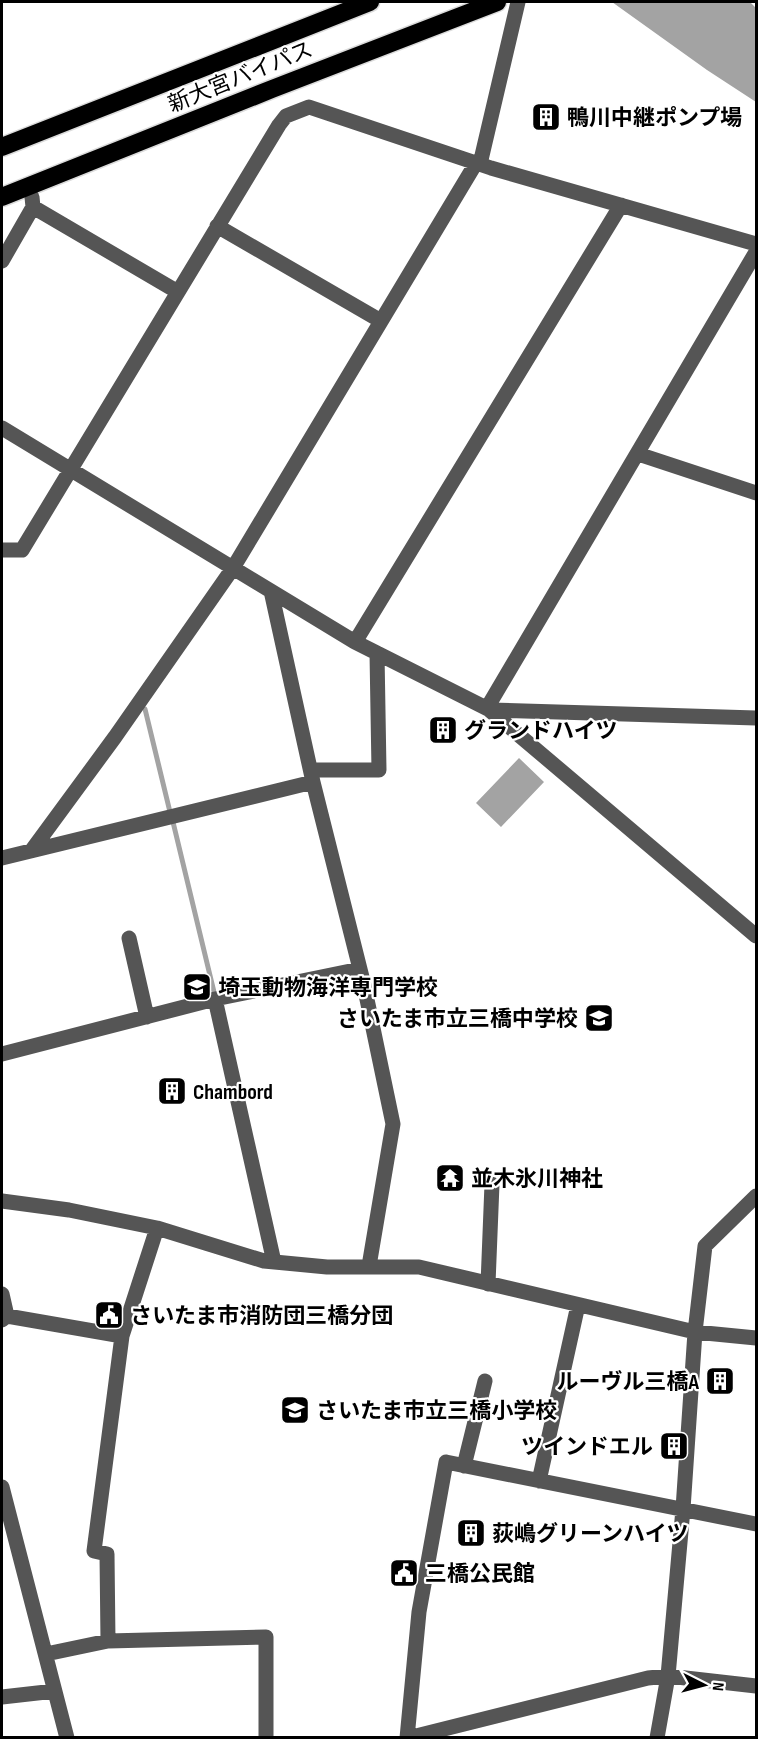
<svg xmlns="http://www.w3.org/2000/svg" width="758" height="1739" font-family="'Sofia Sans Condensed','Noto Sans JP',sans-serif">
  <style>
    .water { fill: #a3a3a3 }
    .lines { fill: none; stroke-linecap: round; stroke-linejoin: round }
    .stream { stroke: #a3a3a3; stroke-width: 5 }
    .highway-casing { stroke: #dbdbdb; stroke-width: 21 }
    .minor { stroke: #555; stroke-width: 15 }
    .highway { stroke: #000; stroke-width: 18 }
    .labels { text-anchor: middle; stroke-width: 4.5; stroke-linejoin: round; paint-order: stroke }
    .street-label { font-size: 22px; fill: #000; stroke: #fff }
    .poi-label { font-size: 22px; font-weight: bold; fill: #000; stroke: #fff; text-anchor: start }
  </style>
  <rect width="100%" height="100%" fill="#fff"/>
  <!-- water -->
  <path class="water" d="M 612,2 L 750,2 L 756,8 L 756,102 L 707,70 Z
    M 519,758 L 544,782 L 501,827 L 476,803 Z"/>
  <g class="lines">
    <!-- stream -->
    <path class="stream" d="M 145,709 L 170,812
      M 173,822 L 214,992"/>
    <!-- highway casing -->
    <g class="highway-casing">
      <path id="highway" d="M 2,147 L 370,2
        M 2,197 L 272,89 L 497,2"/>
    </g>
    <!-- minor -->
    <path class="minor" d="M 480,164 L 518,2
      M 33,207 L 178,292
      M 217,226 L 381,321
      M 756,252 L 487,708 L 756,936
      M 2,261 L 33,207 L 32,197
      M 2,428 L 355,642 L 490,710 L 756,718
      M 638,454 L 756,493
      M 2,550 L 22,550 L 279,125 L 286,116 L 309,107 L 491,168 L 756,244
      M 271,591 L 313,782 L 364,985 L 393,1124 L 369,1266
      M 355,642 L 621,205
      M 311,770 L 379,770 L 377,653
      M 32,850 L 115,737 L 233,568 L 476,163
      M 2,858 L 313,782
      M 129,938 L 147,1017
      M 215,999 L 274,1262
      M 2,1054 L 215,999 L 360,969
      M 2,1201 L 69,1210 L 157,1228 L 264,1261 L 327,1267 L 419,1267 L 695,1332 L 756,1338
      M 488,1284 L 492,1184
      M 2,1294 L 7,1316
      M 2,1320 L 7,1316 L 122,1336
      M 464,1466 L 485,1381
      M 539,1481 L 578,1305
      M 2,1487 L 67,1738
      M 108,1641 L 107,1554 L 94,1551 L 122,1336 L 157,1228
      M 46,1654 L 108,1641 L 266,1637 L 266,1738
      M 2,1697 L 55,1691
      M 407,1738 L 419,1612 L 446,1462 L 756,1524
      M 408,1738 L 648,1678 L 668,1676 L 756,1686
      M 657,1738 L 668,1676 L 683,1509 L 695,1332 L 705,1246 L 756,1196"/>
    <!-- highway -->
    <use href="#highway" class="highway"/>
  </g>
  <!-- icons -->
  <defs>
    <g id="building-square" transform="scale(1.5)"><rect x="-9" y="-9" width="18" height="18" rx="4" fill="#000" stroke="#fff"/><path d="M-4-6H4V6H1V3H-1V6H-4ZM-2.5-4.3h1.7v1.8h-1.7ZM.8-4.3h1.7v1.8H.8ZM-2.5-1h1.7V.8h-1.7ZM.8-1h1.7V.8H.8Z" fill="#fff"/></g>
    <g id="university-square" transform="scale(1.5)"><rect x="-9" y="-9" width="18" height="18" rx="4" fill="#000" stroke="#fff"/><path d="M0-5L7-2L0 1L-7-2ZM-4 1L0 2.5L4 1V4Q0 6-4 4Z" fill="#fff"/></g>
    <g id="school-square" transform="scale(1.5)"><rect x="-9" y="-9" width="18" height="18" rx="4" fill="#000" stroke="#fff"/><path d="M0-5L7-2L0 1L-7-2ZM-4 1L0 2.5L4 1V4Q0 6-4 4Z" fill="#fff"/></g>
    <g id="temple-square" transform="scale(1.5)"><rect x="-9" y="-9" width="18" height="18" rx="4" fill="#000" stroke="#fff"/><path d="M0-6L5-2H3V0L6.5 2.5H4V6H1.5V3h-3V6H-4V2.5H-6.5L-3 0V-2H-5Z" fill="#fff"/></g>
    <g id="civic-square" transform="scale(1.5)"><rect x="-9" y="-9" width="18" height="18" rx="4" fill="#000" stroke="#fff"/><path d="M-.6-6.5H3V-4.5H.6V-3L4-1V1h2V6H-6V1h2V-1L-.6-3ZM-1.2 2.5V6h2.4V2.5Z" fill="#fff"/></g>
  </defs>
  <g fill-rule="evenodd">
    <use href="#building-square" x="546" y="117"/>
    <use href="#building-square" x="443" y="730"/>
    <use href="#university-square" x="197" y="987"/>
    <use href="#school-square" x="599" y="1018"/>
    <use href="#building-square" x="172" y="1091"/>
    <use href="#temple-square" x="450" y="1178"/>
    <use href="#civic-square" x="109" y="1315"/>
    <use href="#building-square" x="720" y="1381"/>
    <use href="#school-square" x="295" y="1410"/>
    <use href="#building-square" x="674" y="1446"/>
    <use href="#building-square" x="471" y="1533"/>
    <use href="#civic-square" x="404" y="1573"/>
  </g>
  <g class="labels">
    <!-- street labels -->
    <g class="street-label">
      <text transform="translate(240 76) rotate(-22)" y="8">新大宮バイパス</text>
    </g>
    <!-- poi labels -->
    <g class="poi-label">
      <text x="567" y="125">鴨川中継ポンプ場</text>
      <text x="464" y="738">グランドハイツ</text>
      <text x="218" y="995">埼玉動物海洋専門学校</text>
      <text x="578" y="1026" text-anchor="end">さいたま市立三橋中学校</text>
      <text x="193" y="1099">Chambord</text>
      <text x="471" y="1186">並木氷川神社</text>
      <text x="130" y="1323">さいたま市消防団三橋分団</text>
      <text x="699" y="1389" text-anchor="end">ルーヴル三橋A</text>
      <text x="316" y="1418">さいたま市立三橋小学校</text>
      <text x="653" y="1454" text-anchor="end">ツインドエル</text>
      <text x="492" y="1541">荻嶋グリーンハイツ</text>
      <text x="425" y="1581">三橋公民館</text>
    </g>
  </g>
  <!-- border -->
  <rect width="758" height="1739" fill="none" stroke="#000000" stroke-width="6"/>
  <!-- north arrow -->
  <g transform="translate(704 1685) rotate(96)" stroke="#ffffff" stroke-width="4.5" paint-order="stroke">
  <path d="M0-4.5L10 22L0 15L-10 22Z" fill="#000000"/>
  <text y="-9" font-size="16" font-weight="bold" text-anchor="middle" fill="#000000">N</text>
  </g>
</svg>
